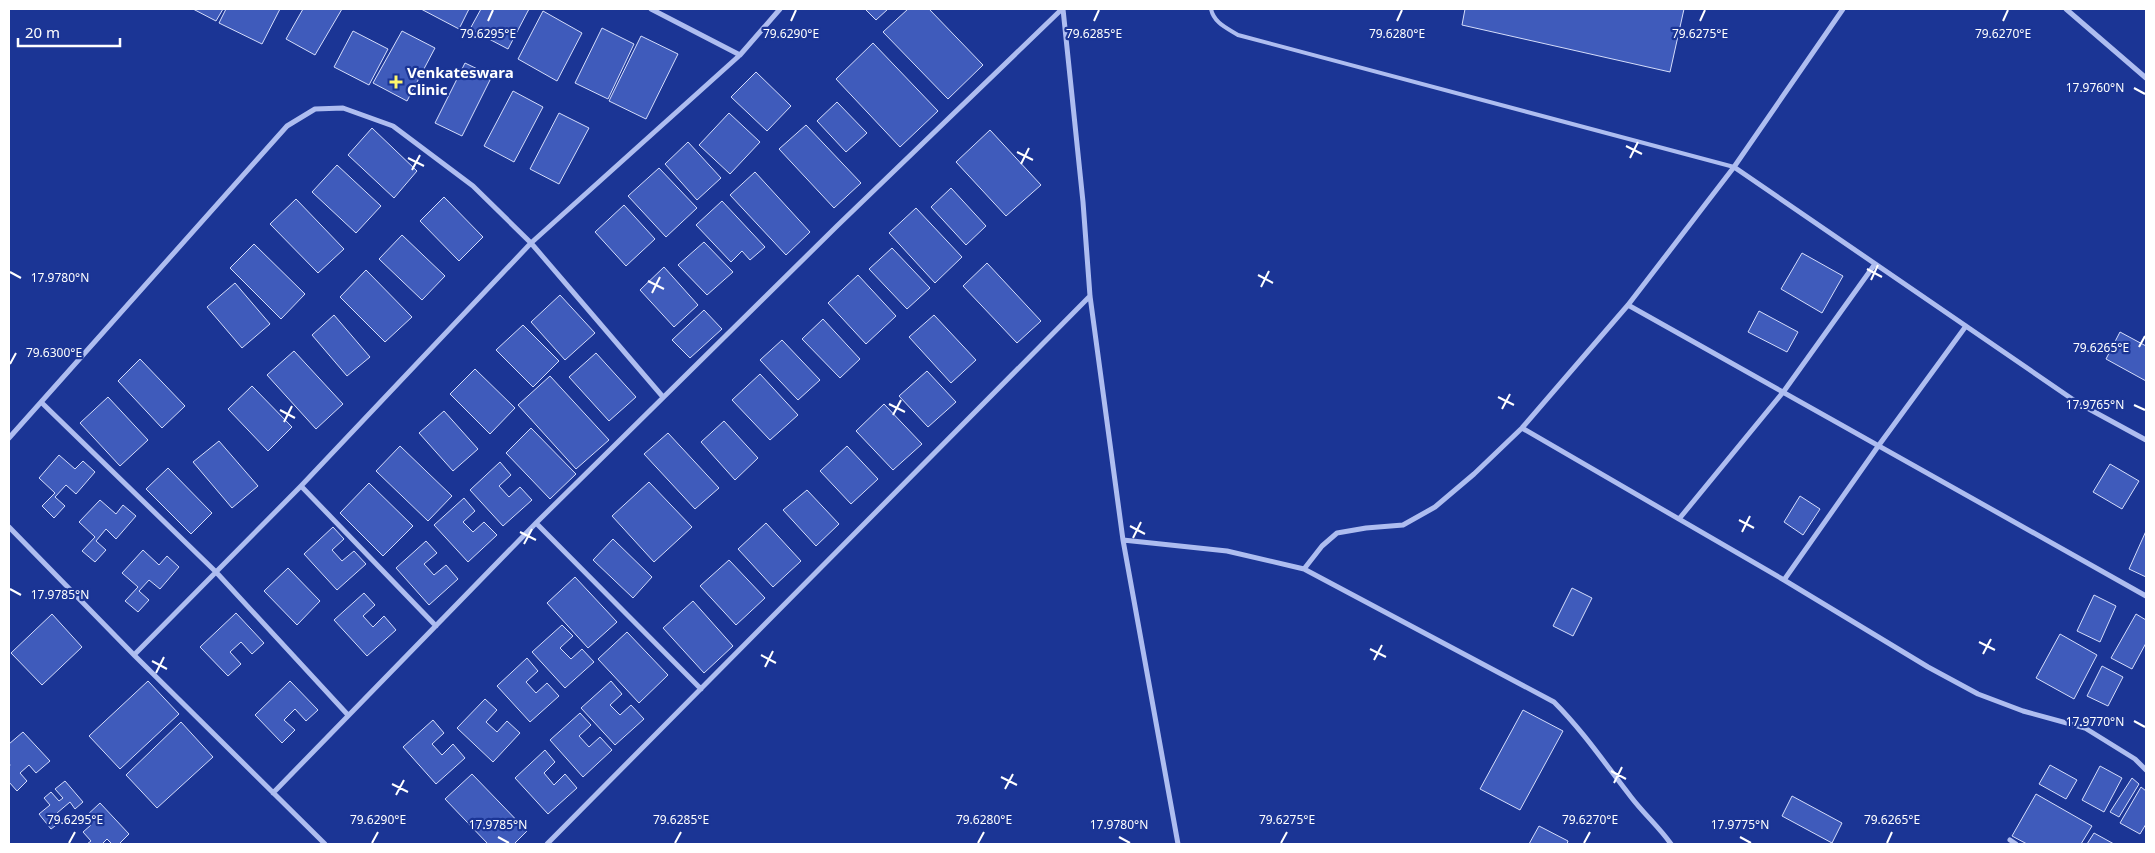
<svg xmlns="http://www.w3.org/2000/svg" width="2155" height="853" font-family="'Noto Sans',sans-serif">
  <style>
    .building { fill: #3f5bbb; stroke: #d5ddfb }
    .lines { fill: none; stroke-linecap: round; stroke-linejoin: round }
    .lane { stroke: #aebdf0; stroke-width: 4 }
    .street { stroke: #aebdf0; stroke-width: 5 }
    .ticks { fill: none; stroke: #fff; stroke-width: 2 }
    .poi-dot { fill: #fff56c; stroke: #1b3595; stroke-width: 2 }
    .labels { text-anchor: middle; stroke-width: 4.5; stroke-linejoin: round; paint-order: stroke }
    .poi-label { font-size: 15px; font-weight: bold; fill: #fff; stroke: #1b3595; text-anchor: start }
    .ticks-label { font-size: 12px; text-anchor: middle; fill: #fff; stroke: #1b3595; stroke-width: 4.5; stroke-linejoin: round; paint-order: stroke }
  </style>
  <rect width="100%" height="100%" fill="#1b3595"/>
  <!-- building -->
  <path class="building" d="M 193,9 L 223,9 L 216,21 Z
    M 226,9 L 280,9 L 262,44 L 219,23 Z
    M 303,9 L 342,9 L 315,55 L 286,39 Z
    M 421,9 L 469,9 L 459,29 Z
    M 481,9 L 529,9 L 508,49 L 470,29 Z
    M 865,9 L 888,9 L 876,20 Z
    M 908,9 L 929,9 L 983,65 L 948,99 L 883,32 Z
    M 1465,9 L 1684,9 L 1670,72 L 1462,25 Z
    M 543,11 L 582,33 L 557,81 L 518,59 Z
    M 602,28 L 634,44 L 608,99 L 575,83 Z
    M 353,31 L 388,49 L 369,85 L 334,67 Z
    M 402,31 L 435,48 L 407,101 L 373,83 Z
    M 641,36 L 678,54 L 646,119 L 609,101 Z
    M 873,43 L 938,111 L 900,147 L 836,79 Z
    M 465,63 L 492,76 L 462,136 L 435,123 Z
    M 756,72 L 791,106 L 767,131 L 731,97 Z
    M 513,91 L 543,107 L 514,162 L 484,146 Z
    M 837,102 L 867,133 L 846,152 L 817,121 Z
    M 559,113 L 589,128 L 559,184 L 530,169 Z
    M 729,113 L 760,142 L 730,174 L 699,145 Z
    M 806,125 L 861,183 L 834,208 L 779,149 Z
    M 372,128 L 417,171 L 394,198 L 348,155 Z
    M 990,130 L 1041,185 L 1006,216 L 956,162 Z
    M 688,142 L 721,178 L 697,200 L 665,164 Z
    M 337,165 L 381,206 L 356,233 L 312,192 Z
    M 659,168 L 697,208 L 666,237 L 628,196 Z
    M 755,172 L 810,232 L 786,255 L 730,195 Z
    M 951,188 L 986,226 L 966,245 L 931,207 Z
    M 444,197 L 483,237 L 459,261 L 420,221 Z
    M 296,199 L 344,249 L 318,273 L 270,224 Z
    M 722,201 L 765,247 L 750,260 L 742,251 L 731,262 L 696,225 Z
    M 624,205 L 655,239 L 626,266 L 595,232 Z
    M 916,208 L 962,257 L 935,283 L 889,233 Z
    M 402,235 L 445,276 L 422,300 L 379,259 Z
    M 704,242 L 733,272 L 707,295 L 678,265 Z
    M 254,244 L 305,294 L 281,319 L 230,268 Z
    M 892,248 L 930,288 L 907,309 L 869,269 Z
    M 1802,253 L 1843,276 L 1822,313 L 1781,289 Z
    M 987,263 L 1041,321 L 1017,343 L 963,286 Z
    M 664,267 L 698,305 L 674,327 L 640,290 Z
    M 366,270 L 412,317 L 385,342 L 340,297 Z
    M 858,275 L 896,316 L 866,344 L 828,303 Z
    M 235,283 L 270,324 L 242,348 L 207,307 Z
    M 560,295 L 595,333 L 565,360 L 531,322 Z
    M 704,310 L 722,329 L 690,358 L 672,340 Z
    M 1759,311 L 1798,332 L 1787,352 L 1748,332 Z
    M 334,315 L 370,357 L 347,376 L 312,335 Z
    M 934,315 L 976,360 L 951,383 L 909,337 Z
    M 823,319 L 860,359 L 840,378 L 802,339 Z
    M 523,325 L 559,361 L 533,387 L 496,350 Z
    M 2120,332 L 2146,346 L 2146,381 L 2106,359 Z
    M 782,340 L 820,380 L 798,400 L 760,360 Z
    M 294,351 L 343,404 L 316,429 L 267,375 Z
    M 596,353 L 636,397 L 609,421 L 569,377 Z
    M 140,359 L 185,406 L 162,428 L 118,381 Z
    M 475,369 L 515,408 L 490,434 L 450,394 Z
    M 927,371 L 956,402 L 928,427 L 899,396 Z
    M 760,374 L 798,415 L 770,440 L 732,400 Z
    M 550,376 L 609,440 L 576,469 L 518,405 Z
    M 252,386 L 292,427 L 268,451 L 228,409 Z
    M 108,397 L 148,440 L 120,466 L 80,423 Z
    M 884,404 L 922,444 L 893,470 L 856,431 Z
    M 444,411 L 478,449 L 453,471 L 419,433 Z
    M 724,421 L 758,458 L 735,480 L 701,442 Z
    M 531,428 L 576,474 L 550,499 L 506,453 Z
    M 668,433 L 719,488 L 695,509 L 644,454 Z
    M 219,441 L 258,486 L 232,508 L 193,462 Z
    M 400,446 L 452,496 L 428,521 L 376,471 Z
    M 847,446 L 878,479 L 851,504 L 820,471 Z
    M 59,455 L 75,469 L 83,461 L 95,472 L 76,494 L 66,485 L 55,497 L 65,506 L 54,518 L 42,506 L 55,493 L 39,478 Z
    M 500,462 L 511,475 L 499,486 L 509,497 L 520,487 L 532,500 L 503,526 L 470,490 Z
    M 2110,464 L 2139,481 L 2122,509 L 2093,492 Z
    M 168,468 L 212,513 L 191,534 L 146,489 Z
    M 649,482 L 692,527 L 654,562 L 612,516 Z
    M 369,483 L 413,526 L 383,556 L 340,513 Z
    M 807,490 L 839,524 L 816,546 L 783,510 Z
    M 1800,496 L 1820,509 L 1803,535 L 1784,522 Z
    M 464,498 L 475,511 L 463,522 L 473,532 L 484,522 L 497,535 L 468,562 L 434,525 Z
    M 100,500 L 116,514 L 123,505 L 136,516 L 116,539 L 106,529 L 96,541 L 106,550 L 95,562 L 82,551 L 95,537 L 79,522 Z
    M 766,523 L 801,561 L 773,587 L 738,549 Z
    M 333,527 L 344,539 L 332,550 L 342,561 L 354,551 L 366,564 L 337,590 L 304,554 Z
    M 2146,531 L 2146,577 L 2129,569 Z
    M 613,539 L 652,577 L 633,598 L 593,560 Z
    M 426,541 L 437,553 L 424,564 L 434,575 L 446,565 L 458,579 L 429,605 L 396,568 Z
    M 143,550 L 159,565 L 167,556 L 179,567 L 160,589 L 149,580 L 139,591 L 149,600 L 138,612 L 125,601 L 138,587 L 122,573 Z
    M 729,560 L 765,598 L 736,625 L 700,586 Z
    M 288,568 L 320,601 L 297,625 L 264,591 Z
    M 575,577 L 617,622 L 588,648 L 547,603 Z
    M 1572,588 L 1592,598 L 1573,636 L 1553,626 Z
    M 364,593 L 375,605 L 363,616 L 373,627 L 384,616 L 396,630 L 367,656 L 334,620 Z
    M 2094,595 L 2116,606 L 2100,642 L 2077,631 Z
    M 693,601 L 733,646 L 704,673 L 663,628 Z
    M 236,613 L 264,643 L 252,654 L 241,642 L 230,652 L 241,664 L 228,676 L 200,647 Z
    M 52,614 L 82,647 L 42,685 L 11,653 Z
    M 2136,614 L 2146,620 L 2146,643 L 2132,669 L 2111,658 Z
    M 562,625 L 573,636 L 560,648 L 571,659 L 582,649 L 594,662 L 565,688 L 532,652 Z
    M 627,632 L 668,675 L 639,703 L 598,659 Z
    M 2060,634 L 2097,655 L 2074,699 L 2036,678 Z
    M 527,658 L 538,671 L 526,682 L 536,693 L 547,683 L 559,696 L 530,722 L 497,686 Z
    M 2102,666 L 2123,677 L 2108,706 L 2087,696 Z
    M 148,681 L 179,714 L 120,769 L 89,736 Z
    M 290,681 L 318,710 L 306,721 L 295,709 L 284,720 L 295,730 L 282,743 L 255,715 Z
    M 611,681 L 622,694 L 610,705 L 620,715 L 631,705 L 644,719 L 615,745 L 581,708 Z
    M 485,699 L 497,710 L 486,722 L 497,732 L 507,721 L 520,733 L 493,762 L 457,728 Z
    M 1523,710 L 1563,731 L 1520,810 L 1480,789 Z
    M 580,713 L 591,725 L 579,736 L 589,747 L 600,737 L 612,750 L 583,777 L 550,740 Z
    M 433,720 L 444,733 L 432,744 L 442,755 L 453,744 L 465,758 L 436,784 L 403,747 Z
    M 181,722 L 213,757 L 157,808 L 126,775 Z
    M 23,732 L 50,761 L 36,773 L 29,765 L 20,773 L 27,781 L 17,791 L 9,782 L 9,767 L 10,765 L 9,763 L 9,744 Z
    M 545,750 L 555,762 L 544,773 L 554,785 L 565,774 L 577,788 L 548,814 L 515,778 Z
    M 2050,765 L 2077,780 L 2066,799 L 2039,784 Z
    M 2100,766 L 2122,778 L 2104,812 L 2082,800 Z
    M 472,774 L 527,831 L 514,844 L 488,844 L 445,799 Z
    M 2132,778 L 2139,784 L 2119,817 L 2110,812 Z
    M 65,781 L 83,802 L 75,809 L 70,802 L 57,813 L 63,820 L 51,829 L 39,814 L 50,805 L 44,798 L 51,792 L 59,801 L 63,798 L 55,789 Z
    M 2141,787 L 2146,791 L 2146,824 L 2140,834 L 2120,823 Z
    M 2036,794 L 2092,826 L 2081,844 L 2027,844 L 2012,836 Z
    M 1792,796 L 1842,823 L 1832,843 L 1782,816 Z
    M 100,803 L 129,834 L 119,844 L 112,844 L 107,839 L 102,844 L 87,844 L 91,841 L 83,832 L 91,825 L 84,818 Z
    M 1539,826 L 1568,841 L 1567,844 L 1529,844 Z
    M 2094,833 L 2114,844 L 2087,844 Z"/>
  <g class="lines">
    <!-- lane -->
    <path class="lane" d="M 1211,9 C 1214,23 1227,28 1238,35 L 1734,167"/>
    <!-- street -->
    <path class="street" d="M 651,9 L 740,55
      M 1063,9 L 1083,202 L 1090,296 L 1123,540 L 1178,844
      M 2066,9 L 2146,78
      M 1734,167 L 2078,403 L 2146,440
      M 1628,305 L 2146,596
      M 41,402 L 216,572 L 348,715
      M 1522,428 L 1784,580 L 1928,667 L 1978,694 L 2023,711 L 2085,728 L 2135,759 L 2146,770
      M 9,438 L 287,126 L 315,109 L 343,108 L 393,126 L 473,186 L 531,243 L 663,397
      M 301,486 L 436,626
      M 1679,519 L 1784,391 L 1875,264
      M 536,523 L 701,689
      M 9,527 L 134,655 L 325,844
      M 1123,540 L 1227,551 L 1304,569 L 1554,702 C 1583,731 1606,765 1631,797 C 1644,814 1659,827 1671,844
      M 1304,569 L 1322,546 L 1337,533 L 1366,528 L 1403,525 L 1435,507 L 1474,474 L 1522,428 L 1628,305 L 1734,167 L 1843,9
      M 1784,580 L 1879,445 L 1966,326
      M 134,655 L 301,486 L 531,243 L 740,55 L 780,9
      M 273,793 L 536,523 L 837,226 L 1062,9
      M 2010,840 L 2016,844
      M 547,844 L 1090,296"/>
  </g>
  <!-- ticks -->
  <path class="ticks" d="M 488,21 L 493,10M 791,21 L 796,10M 1094,21 L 1099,10M 1397,21 L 1402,10M 1700,21 L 1705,10M 2003,21 L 2008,10M 2134,88 L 2145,94M 1626,146 L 1642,154M 1017,152 L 1033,160M 408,158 L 424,166M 1630,158 L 1638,142M 1021,164 L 1029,148M 412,170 L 420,155M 1867,269 L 1882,277M 10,272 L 21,278M 1258,275 L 1273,283M 1871,280 L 1878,265M 648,281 L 664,289M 1261,287 L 1269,271M 652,293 L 660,277M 2139,347 L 2145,336M 10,364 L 16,353M 1498,397 L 1514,405M 889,404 L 905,412M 2134,405 L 2145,410M 1502,409 L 1510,394M 280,410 L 295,418M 893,415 L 901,400M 284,422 L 292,406M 1739,520 L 1754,528M 1130,526 L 1145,534M 520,532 L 536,540M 1742,532 L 1750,516M 1133,538 L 1141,522M 524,544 L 532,529M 10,589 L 21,595M 1979,642 L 1995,650M 1370,649 L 1386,657M 1983,654 L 1991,639M 761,655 L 776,663M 1374,660 L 1382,645M 152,661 L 167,669M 765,667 L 773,651M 156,673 L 164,657M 2134,721 L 2145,727M 1611,771 L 1626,779M 1001,777 L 1017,785M 1614,783 L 1622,767M 392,784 L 408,792M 1005,789 L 1013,774M 396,795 L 404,780M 498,837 L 509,843M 1119,837 L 1130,843M 1740,837 L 1751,843M 69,843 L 75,832M 372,843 L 378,832M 675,843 L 681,832M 978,843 L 984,832M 1281,843 L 1287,832M 1584,843 L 1590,832M 1887,843 L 1892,832"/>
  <!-- markers -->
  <path class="poi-dot" d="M393.5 74.5h5v5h5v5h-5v5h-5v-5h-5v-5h5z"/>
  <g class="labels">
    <!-- poi labels -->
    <g class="poi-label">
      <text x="407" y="78">Venkateswara<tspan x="407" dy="17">Clinic</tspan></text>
    </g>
  </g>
  <g class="ticks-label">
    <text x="488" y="38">79.6295°E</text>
    <text x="791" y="38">79.6290°E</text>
    <text x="1094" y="38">79.6285°E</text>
    <text x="1397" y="38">79.6280°E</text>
    <text x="1700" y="38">79.6275°E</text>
    <text x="2003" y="38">79.6270°E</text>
    <text x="2095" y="92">17.9760°N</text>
    <text x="60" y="282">17.9780°N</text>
    <text x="2101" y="352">79.6265°E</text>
    <text x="54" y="357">79.6300°E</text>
    <text x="2095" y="409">17.9765°N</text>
    <text x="60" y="599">17.9785°N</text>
    <text x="2095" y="726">17.9770°N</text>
    <text x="75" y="824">79.6295°E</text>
    <text x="378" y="824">79.6290°E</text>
    <text x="681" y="824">79.6285°E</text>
    <text x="984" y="824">79.6280°E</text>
    <text x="1287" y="824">79.6275°E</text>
    <text x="1590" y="824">79.6270°E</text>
    <text x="1892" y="824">79.6265°E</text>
    <text x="498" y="829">17.9785°N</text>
    <text x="1119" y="829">17.9780°N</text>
    <text x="1740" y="829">17.9775°N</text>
  </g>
  <!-- border -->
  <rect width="2155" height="853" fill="none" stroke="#ffffff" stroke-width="20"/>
  <!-- scale -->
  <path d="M18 38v8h102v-8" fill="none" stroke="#ffffff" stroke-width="2.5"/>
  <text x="25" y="38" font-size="15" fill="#ffffff" stroke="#1b3595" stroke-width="4" paint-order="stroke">20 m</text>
</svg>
